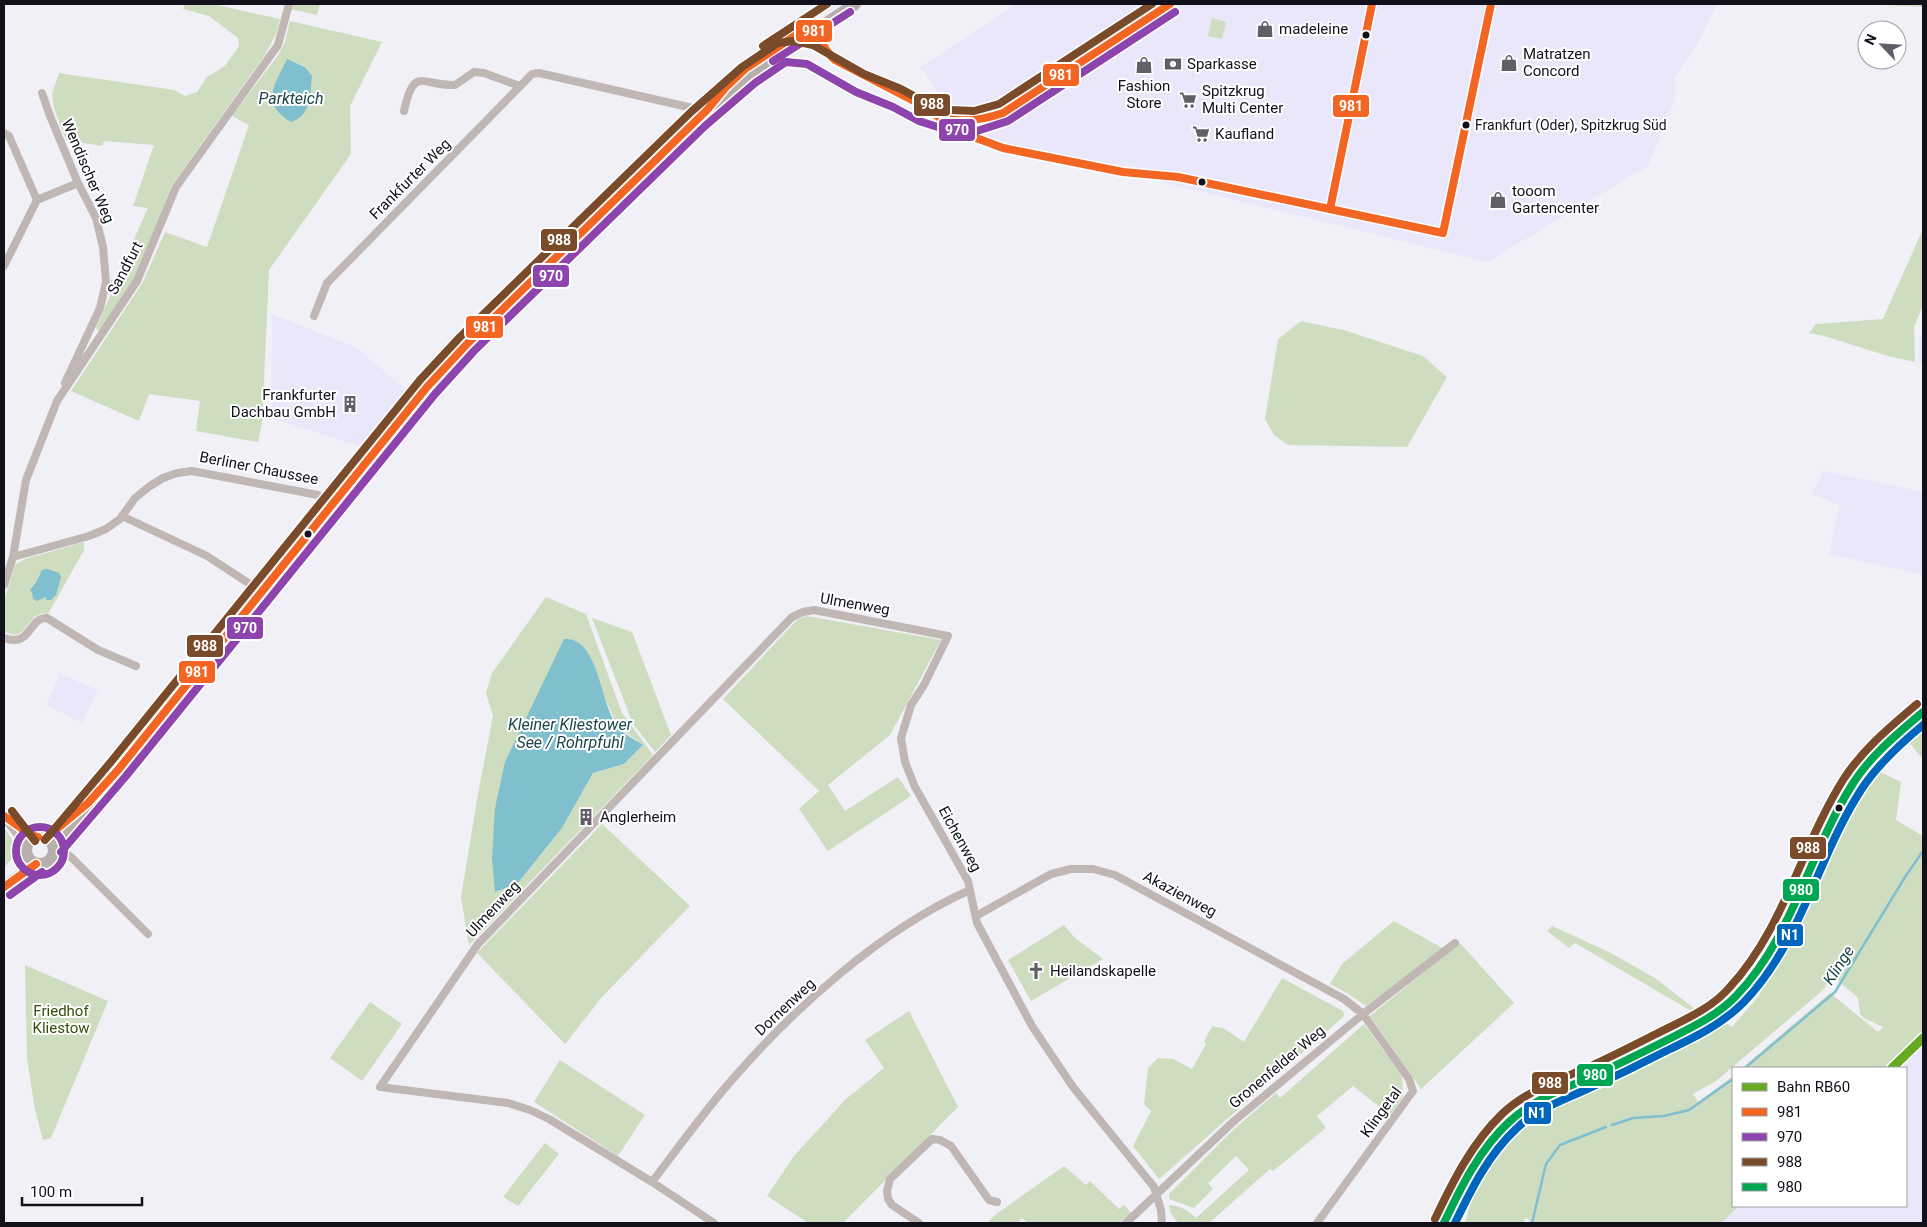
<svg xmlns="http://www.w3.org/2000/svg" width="1927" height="1227" font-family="Roboto,sans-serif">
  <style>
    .built { fill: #eae7fb }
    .green { fill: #cedcbf; fill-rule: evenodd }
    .water { fill: #80c0ce }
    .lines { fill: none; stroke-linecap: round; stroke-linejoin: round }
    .stream { stroke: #80c0ce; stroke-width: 2.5 }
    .minor { stroke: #c0b6b3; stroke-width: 8 }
    .primary { stroke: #b8afac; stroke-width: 12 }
    .bus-1-casing { stroke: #fff; stroke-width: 11 }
    .bus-2-casing { stroke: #fff; stroke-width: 11 }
    .bus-3-casing { stroke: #fff; stroke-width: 11 }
    .bus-4-casing { stroke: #fff; stroke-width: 11 }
    .bus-5-casing { stroke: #fff; stroke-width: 11 }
    .bus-1 { stroke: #f26522; stroke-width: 8 }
    .bus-2 { stroke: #8e44ad; stroke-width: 8 }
    .bus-3 { stroke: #7a4b2a; stroke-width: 8 }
    .bus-4 { stroke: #00a651; stroke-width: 8 }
    .bus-5 { stroke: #0065bd; stroke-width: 8 }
    .rail-1-casing { stroke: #fff; stroke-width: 12 }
    .rail-1 { stroke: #6a2; stroke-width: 9 }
    .bus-dot { fill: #12101a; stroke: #fff; stroke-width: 2 }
    .labels { text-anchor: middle; stroke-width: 4; stroke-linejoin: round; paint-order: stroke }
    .bus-label { font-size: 14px; fill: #12101a; stroke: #fff; text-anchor: start }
    .poi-label { font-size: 15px; fill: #12101a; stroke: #fff; text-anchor: start }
    .street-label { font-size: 15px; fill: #12101a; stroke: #fff }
    .park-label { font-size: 15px; fill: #364e09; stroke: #fff }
    .water-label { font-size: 16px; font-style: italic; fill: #1a454c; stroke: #fff }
    .line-badge { stroke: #fff; stroke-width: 2 }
    .badge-label { font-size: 14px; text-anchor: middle; font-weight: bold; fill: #fff }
  </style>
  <rect width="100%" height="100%" fill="#f1f0f7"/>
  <!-- built -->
  <path class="built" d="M 1016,4 L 1717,4 L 1703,34 L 1675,78 L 1674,101 L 1648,166 L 1487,262 L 999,142 L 968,129 L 959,123 L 920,67 Z
    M 272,314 L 357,348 L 409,392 L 362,447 L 271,418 Z
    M 1923,330 L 1923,364 L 1918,363 L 1920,336 Z
    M 1824,471 L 1923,492 L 1923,575 L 1829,554 L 1839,505 L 1811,494 Z
    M 60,674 L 98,690 L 82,723 L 46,705 Z
    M 1923,1031 L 1923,1223 L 1721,1223 L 1739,1206 L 1906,1206 L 1906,1068 L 1884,1068 Z"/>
  <!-- green -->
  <path class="green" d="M 185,4 L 213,4 L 280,19 L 276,34 L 265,55 L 172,185 L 134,280 L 100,332 L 96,328 L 111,294 L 111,279 L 115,281 L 148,208 L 133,206 L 154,145 L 104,141 L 102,146 L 66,140 L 54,108 L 52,94 L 59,73 L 174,90 L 185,96 L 197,92 L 207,77 L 225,66 L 239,46 L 238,38 L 209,16 L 183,9 Z
    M 290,4 L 320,4 L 317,15 L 289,9 Z
    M 1865,4 L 1923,4 L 1923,7 Z
    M 1212,18 L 1226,22 L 1222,39 L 1208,36 Z
    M 290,21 L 382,42 L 350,106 L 351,154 L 269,270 L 262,423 L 258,442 L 196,431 L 200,401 L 149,394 L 139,421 L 71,391 L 143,282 L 165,232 L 207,247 L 249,125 L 232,116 L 279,54 L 285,42 ZM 287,60 L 305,66 L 272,99 L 279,76 Z
    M 1923,229 L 1923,305 L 1914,327 L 1915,362 L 1888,356 L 1824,336 L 1809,333 L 1816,324 L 1883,319 Z
    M 1301,321 L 1347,331 L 1423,356 L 1447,377 L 1407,447 L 1288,445 L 1274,435 L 1265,419 L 1278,339 Z
    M 84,542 L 84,550 L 48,614 C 33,609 30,627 19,634 L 15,635 L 4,632 L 4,601 L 15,565 L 25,559 Z
    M 546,597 L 586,614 L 622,713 L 653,755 L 469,945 L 461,897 L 478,794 L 493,716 L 486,693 L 492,673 ZM 586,651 L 594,665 L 603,694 L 618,727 L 643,745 L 624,764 L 593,773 L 562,828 L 517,884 L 495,892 Z
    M 807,616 L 941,640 L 890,735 L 828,785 L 845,811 L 898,777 L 911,796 L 828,851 L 799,809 L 819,791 L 723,699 L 797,620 Z
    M 592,618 L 632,632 L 671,735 L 655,752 L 633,724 Z
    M 1923,726 L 1923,759 L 1907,740 Z
    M 1876,770 L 1901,782 L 1896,820 L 1923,836 L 1923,1031 L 1884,1068 L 1742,1068 L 1830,993 L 1878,1032 L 1883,1027 L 1864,1018 L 1860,1014 L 1858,998 L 1832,975 L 1823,990 L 1762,1042 L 1716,1081 L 1693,1094 L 1698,1102 L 1733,1076 L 1733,1206 L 1739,1206 L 1721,1223 L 1529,1223 L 1530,1220 L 1525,1218 L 1524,1223 L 1465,1223 L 1475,1187 L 1520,1121 L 1545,1104 L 1646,1060 L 1722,1020 L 1732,1027 L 1758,997 L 1802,916 L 1854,805 Z
    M 602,824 L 690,906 L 602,997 L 565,1044 L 477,953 Z
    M 4,828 C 17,845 20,852 4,867 Z
    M 1394,921 L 1444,949 L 1366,1006 L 1347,993 L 1330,984 L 1342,964 Z
    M 1064,925 L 1075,938 L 1103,959 L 1031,1001 L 1008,960 Z
    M 1552,926 L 1609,952 L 1655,978 L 1696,1010 L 1698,1015 L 1575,943 L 1569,948 L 1547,931 Z
    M 1460,943 L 1514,1003 L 1421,1089 L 1370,1016 Z
    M 25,965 L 108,1001 L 51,1138 L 43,1140 L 35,1110 L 27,1058 Z
    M 1282,978 L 1343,1011 L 1344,1016 L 1159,1179 L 1133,1146 L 1151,1111 L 1144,1104 L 1148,1068 L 1158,1058 L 1173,1059 L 1192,1069 L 1206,1044 L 1204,1042 L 1212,1026 L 1223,1028 L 1244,1042 Z
    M 370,1002 L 402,1024 L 362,1081 L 330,1058 Z
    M 909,1011 L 958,1107 L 843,1223 L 808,1223 L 767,1196 L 794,1156 L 846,1099 L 884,1068 L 865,1040 Z
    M 1364,1024 L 1402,1076 L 1403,1097 L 1390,1115 L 1353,1086 L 1317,1116 L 1326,1128 L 1273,1171 L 1270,1169 L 1209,1223 L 1178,1223 L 1170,1212 L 1169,1205 C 1181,1206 1188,1210 1196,1218 L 1249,1170 L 1236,1156 L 1208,1183 L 1213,1189 L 1194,1208 L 1169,1199 L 1169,1194 L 1234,1129 L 1276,1093 L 1280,1098 Z
    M 560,1060 L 645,1115 L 618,1156 L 534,1102 Z
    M 545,1143 L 559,1154 L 518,1206 L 503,1197 Z
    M 1064,1166 L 1086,1185 L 1090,1181 L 1119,1209 L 1124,1205 L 1131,1213 L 1119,1223 L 1028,1223 L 1022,1218 L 1017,1223 L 987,1223 L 995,1215 Z"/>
  <!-- water -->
  <path class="water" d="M 287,59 L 305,67 L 312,76 C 310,94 312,115 291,122 C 260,103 274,86 287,59 Z
    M 47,569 L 59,573 L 61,577 L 56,595 L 51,600 L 46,600 L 46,597 L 37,601 L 33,599 L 32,592 L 30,590 L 37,581 L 42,570 Z
    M 564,639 C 567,639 572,639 575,641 C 600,652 601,706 618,727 C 623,734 636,740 643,745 L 624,764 L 593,773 L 562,828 L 517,884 L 495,892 L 492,858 L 495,808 L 505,762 Z"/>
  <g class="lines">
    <!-- stream -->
    <path class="stream" d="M 1745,1068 L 1835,992 L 1905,877 L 1923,851
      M 1612,1125 L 1633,1118 L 1664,1116 L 1689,1110 L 1733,1079
      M 1532,1223 L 1546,1164 L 1560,1145 L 1606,1127"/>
    <!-- minor -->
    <path class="minor" d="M 42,93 L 50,116 L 78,183 L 96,218 L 103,247 L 106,282 L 100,308 L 65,383
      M 404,111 C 414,65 422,86 455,85 L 474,72 L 484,73 L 520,86
      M 4,133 L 9,136 L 37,200
      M 4,266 L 37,200 L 78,183
      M 314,316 L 327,283 L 532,74 L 539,73 L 697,109 L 703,114
      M 122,516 L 207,556 L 262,592
      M 13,557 L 89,536 L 106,529 L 120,519 L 135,498 L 150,486 L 163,478 L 177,473 L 192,471 L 318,495 L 332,505
      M 4,585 L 13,557 L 26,480 L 57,401 L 137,281 L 176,187 L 278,45 L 289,4
      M 4,638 C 32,648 28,617 47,618 L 98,650 L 136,666
      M 4,816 L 31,835 L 38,837
      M 7,821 L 27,847
      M 54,850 L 64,852 L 71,857 L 148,934
      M 976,916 L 1051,874 L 1071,869 L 1093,869 L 1115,875 L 1344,999 L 1363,1014 L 1409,1079 L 1413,1091 L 1317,1223
      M 652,1182 C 678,1148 703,1113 731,1081 C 794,1008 882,929 970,890
      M 714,1223 L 652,1182 L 549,1119 L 530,1110 L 508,1103 L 380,1087 L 478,944 L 792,617 L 803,612 L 814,610 L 948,636 L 924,685 L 911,705 L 901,738 L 905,762 L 915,787 L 968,881 L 977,923 L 1032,1026 L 1073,1087 L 1154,1187 L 1161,1210 L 1162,1223
      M 919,1223 L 892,1205 L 888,1199 L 887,1191 L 890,1179 L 932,1139 L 940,1140 L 951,1146 L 989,1200 L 997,1202
      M 1126,1223 L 1234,1121 L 1363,1014 L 1455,943
      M 1444,1223 C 1463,1183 1486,1136 1523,1110 C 1543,1096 1566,1088 1588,1078 C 1613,1067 1638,1055 1663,1042 C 1689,1029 1715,1017 1736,996 C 1793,937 1809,853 1852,785 C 1871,756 1897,734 1923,712"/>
    <!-- primary -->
    <path class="primary" d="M26 850a14 14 0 1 1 28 0a14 14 0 1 1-28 0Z
      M 53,846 L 88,803 L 118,770 L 401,419 L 427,387 L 467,344 L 707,110 L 749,75 L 855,4
      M 4,887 L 36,864"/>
    <!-- bus-1 casing -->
    <g class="bus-1-casing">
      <path id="bus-1" d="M 943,118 C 964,123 983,120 1003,113 L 1170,4
        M 1330,209 L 1372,4
        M 1443,233 L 1491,4
        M 4,816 L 31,835 L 38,837
        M 46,838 L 88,803 L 118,770 L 427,387 L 467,344 L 707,110 L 726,87 L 745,69 L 808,27 C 821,34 823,51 835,60 L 914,101 L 963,133 L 1003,148 L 1123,172 L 1178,177 L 1443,233
        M 4,887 L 36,864"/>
    </g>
    <!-- bus-2 casing -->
    <g class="bus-2-casing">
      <path id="bus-2" d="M 773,61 L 850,12
        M16 851a24 24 0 1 1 48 0a24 24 0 1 1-48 0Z
        M 61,852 L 126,776 L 435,394 L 474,351 L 705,126 L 755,83 L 786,62 L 807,64 L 856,92 L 893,107 L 919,121 L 947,130 L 977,131 L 1008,121 L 1175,12
        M 10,895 L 42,872"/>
    </g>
    <!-- bus-3 casing -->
    <g class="bus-3-casing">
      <path id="bus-3" d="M 763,46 L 827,4
        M 12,811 L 35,841
        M 45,840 L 110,763 L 420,380 L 460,337 L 691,112 L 742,67 L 778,43 L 794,41 L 813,45 L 864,74 L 901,89 L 927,103 L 952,110 L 974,111 L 999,104 L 1152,4
        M 1435,1219 C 1453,1181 1472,1143 1502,1114 C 1525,1092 1556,1081 1584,1069 C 1609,1058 1632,1046 1656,1034 C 1681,1021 1710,1010 1729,988 C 1784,929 1801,847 1843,780 C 1862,750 1890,727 1917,704"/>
    </g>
    <!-- bus-4 casing -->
    <g class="bus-4-casing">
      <path id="bus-4" d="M 1444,1223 C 1461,1187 1479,1150 1509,1122 C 1532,1100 1563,1089 1591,1077 C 1615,1066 1639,1054 1663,1042 C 1688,1029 1716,1017 1736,996 C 1793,937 1809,853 1852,785 C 1870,756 1897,734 1923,712"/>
    </g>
    <!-- bus-5 casing -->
    <g class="bus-5-casing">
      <path id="bus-5" d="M 1455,1223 C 1471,1190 1488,1155 1516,1129 C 1535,1110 1561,1101 1585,1090 C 1612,1078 1639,1065 1666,1051 C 1693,1038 1721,1025 1743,1003 C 1801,944 1817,858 1861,790 C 1877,765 1900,744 1923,725"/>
    </g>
    <!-- bus-1 -->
    <use href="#bus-1" class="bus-1"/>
    <!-- bus-2 -->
    <use href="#bus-2" class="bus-2"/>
    <!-- bus-3 -->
    <use href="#bus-3" class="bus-3"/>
    <!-- bus-4 -->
    <use href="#bus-4" class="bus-4"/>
    <!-- bus-5 -->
    <use href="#bus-5" class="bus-5"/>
    <!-- rail-1 casing -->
    <g class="rail-1-casing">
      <path id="rail-1" d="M 1892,1068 L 1923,1038"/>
    </g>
    <!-- rail-1 -->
    <use href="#rail-1" class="rail-1"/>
  </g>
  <!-- icons -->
  <defs>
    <g id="shop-bare" transform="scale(1.35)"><path d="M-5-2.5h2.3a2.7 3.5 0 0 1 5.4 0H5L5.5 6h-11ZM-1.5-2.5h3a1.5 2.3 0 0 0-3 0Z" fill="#605e67" stroke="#fff" stroke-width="2.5" paint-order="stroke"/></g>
    <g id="bank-bare" transform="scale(1.35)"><path d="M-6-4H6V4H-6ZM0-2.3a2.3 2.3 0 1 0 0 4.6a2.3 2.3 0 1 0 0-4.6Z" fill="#605e67" stroke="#fff" stroke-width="2.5" paint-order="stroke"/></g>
    <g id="supermarket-bare" transform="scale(1.35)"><path d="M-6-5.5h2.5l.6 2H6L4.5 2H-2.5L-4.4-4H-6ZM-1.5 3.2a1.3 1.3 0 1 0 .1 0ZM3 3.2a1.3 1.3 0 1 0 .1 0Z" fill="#605e67" stroke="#fff" stroke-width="2.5" paint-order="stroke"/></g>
    <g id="building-bare" transform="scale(1.35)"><path d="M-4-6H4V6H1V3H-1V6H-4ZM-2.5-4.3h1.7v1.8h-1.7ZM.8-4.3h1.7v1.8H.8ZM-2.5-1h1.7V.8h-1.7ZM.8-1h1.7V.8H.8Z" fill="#605e67" stroke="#fff" stroke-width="2.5" paint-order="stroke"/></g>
    <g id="church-bare" transform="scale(1.35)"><path d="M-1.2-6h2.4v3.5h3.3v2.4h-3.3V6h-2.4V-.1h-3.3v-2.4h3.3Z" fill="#605e67" stroke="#fff" stroke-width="2.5" paint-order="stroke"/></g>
  </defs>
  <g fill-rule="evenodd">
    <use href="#shop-bare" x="1265" y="29"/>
    <use href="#shop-bare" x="1509" y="63"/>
    <use href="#bank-bare" x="1173" y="64"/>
    <use href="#shop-bare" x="1144" y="65"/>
    <use href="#supermarket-bare" x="1188" y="100"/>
    <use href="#supermarket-bare" x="1201" y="134"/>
    <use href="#shop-bare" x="1498" y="200"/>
    <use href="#building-bare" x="350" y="404"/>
    <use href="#building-bare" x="586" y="817"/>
    <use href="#church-bare" x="1036" y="971"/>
  </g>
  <!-- markers -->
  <g class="bus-dot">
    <circle cx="1366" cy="35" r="4.5"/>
    <circle cx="1466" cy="125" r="4.5"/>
    <circle cx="1202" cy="182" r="4.5"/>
    <circle cx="308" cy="534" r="4.5"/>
    <circle cx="1839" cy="808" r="4.5"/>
  </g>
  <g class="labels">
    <!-- bus labels -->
    <g class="bus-label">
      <text x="1475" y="130">Frankfurt (Oder), Spitzkrug Süd</text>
    </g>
    <!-- poi labels -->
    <g class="poi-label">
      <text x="1279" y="34">madeleine</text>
      <text x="1523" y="59">Matratzen<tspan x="1523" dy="17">Concord</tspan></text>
      <text x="1187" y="69">Sparkasse</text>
      <text x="1144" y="91" text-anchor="middle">Fashion<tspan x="1144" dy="17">Store</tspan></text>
      <text x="1202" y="96">Spitzkrug<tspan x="1202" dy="17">Multi Center</tspan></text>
      <text x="1215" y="139">Kaufland</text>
      <text x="1512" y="196">tooom<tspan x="1512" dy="17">Gartencenter</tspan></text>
      <text x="336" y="400" text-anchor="end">Frankfurter<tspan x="336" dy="17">Dachbau GmbH</tspan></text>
      <text x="600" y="822">Anglerheim</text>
      <text x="1050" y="976">Heilandskapelle</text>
    </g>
    <!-- street labels -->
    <g class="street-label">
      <text transform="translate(88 171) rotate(67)" y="5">Wendischer Weg</text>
      <text transform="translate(410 179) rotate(-45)" y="5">Frankfurter Weg</text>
      <text transform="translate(125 268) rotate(-62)" y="5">Sandfurt</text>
      <text transform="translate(259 468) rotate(11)" y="5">Berliner Chaussee</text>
      <text transform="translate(855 604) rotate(10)" y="5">Ulmenweg</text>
      <text transform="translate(960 839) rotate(61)" y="5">Eichenweg</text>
      <text transform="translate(1180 894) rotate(28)" y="5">Akazienweg</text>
      <text transform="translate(493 909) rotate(-47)" y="5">Ulmenweg</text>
      <text transform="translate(785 1007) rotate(-43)" y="5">Dornenweg</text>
      <text transform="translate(1277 1067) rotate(-40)" y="5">Gronenfelder Weg</text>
      <text transform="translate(1381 1112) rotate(-54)" y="5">Klingetal</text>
    </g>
    <!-- park labels -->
    <g class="park-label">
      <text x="61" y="1016">Friedhof<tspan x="61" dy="17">Kliestow</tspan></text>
    </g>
    <!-- water labels -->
    <g class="water-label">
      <text x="291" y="104">Parkteich</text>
      <text x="570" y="730">Kleiner Kliestower<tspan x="570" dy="18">See / Rohrpfuhl</tspan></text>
      <text transform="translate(1838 965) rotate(-57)" y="6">Klinge</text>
    </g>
  </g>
  <g class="line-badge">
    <rect x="795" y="19" width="38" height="24" rx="5" fill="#f26522"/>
    <rect x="1042" y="63" width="38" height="24" rx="5" fill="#f26522"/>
    <rect x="913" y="93" width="38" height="24" rx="5" fill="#7a4b2a"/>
    <rect x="1332" y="94" width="38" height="24" rx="5" fill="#f26522"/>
    <rect x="938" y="118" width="38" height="24" rx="5" fill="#8e44ad"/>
    <rect x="540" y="228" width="38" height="24" rx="5" fill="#7a4b2a"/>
    <rect x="532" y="264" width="38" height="24" rx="5" fill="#8e44ad"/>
    <rect x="465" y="315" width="39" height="24" rx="5" fill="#f26522"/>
    <rect x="226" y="616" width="38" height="24" rx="5" fill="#8e44ad"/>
    <rect x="186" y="634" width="38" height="24" rx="5" fill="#7a4b2a"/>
    <rect x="178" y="660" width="38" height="24" rx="5" fill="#f26522"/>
    <rect x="1789" y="836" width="38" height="24" rx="5" fill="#7a4b2a"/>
    <rect x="1782" y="878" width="38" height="24" rx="5" fill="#00a651"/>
    <rect x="1776" y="923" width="28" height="24" rx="5" fill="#0065bd"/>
    <rect x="1576" y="1063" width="38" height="24" rx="5" fill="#00a651"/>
    <rect x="1531" y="1071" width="38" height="24" rx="5" fill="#7a4b2a"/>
    <rect x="1523" y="1101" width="29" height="24" rx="5" fill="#0065bd"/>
  </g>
  <g class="badge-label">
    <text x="814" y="36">981</text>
    <text x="1061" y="80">981</text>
    <text x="932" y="109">988</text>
    <text x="1351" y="111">981</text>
    <text x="957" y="135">970</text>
    <text x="559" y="245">988</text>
    <text x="551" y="281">970</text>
    <text x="485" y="332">981</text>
    <text x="245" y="633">970</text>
    <text x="205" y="651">988</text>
    <text x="197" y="677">981</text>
    <text x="1808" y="853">988</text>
    <text x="1801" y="895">980</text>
    <text x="1790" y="940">N1</text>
    <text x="1595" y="1080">980</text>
    <text x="1550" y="1088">988</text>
    <text x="1537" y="1118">N1</text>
  </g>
  <!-- border -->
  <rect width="1927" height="1227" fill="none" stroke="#12101a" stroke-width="10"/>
  <!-- legend -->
  <rect x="1732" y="1067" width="175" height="140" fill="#ffffff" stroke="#a09fa3"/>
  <rect x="1742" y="1083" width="25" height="8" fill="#66aa22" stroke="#a09fa3"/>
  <text x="1777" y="1092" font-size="15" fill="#12101a">Bahn RB60</text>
  <rect x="1742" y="1108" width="25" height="8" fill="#f26522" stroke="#a09fa3"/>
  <text x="1777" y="1117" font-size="15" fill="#12101a">981</text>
  <rect x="1742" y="1133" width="25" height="8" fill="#8e44ad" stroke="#a09fa3"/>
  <text x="1777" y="1142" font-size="15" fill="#12101a">970</text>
  <rect x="1742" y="1158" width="25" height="8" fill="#7a4b2a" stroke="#a09fa3"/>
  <text x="1777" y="1167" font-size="15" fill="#12101a">988</text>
  <rect x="1742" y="1183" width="25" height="8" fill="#00a651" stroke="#a09fa3"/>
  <text x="1777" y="1192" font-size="15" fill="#12101a">980</text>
  <!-- north arrow -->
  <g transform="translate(1882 45) rotate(295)"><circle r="24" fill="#ffffff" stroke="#a09fa3"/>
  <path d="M0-4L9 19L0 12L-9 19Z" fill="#605e67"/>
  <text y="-8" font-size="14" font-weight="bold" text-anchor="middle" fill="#12101a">N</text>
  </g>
  <!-- scale -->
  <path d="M22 1197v8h120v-8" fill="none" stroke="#12101a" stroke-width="2.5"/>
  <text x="30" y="1197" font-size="15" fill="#12101a" stroke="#ffffff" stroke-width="4" paint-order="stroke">100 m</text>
</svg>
